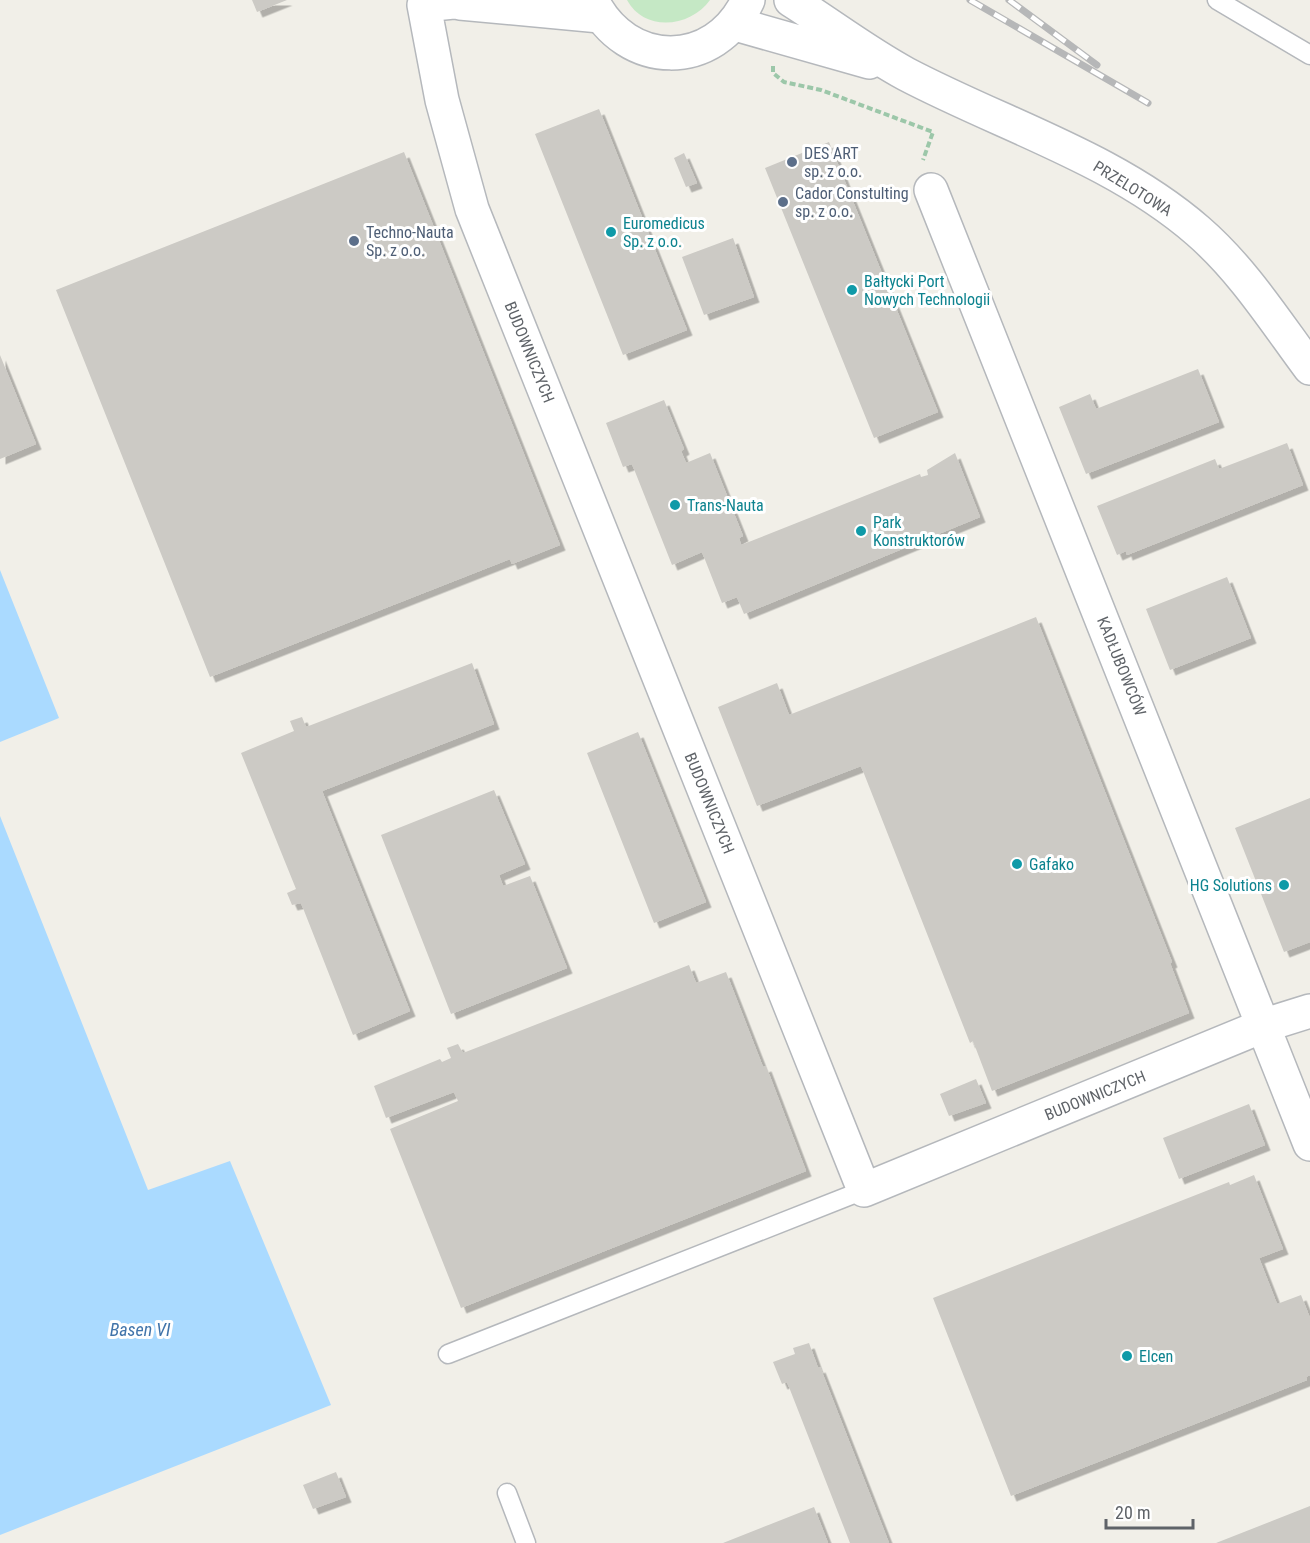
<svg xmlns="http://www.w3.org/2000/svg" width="1310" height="1543" font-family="'Roboto Condensed',sans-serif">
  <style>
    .green { fill: #c5e8c5 }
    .water { fill: #aadaff }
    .building { fill: #cccac5; filter: url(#shadow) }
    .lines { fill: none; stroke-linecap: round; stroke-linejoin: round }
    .service-casing { stroke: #b5b8bc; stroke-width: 21 }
    .minor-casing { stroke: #b5b8bc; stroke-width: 36 }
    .tertiary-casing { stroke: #b5b8bc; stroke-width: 36 }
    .path { stroke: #9cc7a9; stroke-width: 4; stroke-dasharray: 6 3; stroke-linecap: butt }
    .service { stroke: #fff; stroke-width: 18 }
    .minor { stroke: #fff; stroke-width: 33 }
    .tertiary { stroke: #fff; stroke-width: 33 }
    .rail-casing { stroke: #b6b7b8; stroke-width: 7 }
    .rail { stroke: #fff; stroke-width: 4.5; stroke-dasharray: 14; stroke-linecap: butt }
    .service-dot { fill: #5c6f8a; stroke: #fff; stroke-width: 2 }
    .culture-dot { fill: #0f9aa8; stroke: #fff; stroke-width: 2 }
    .labels { text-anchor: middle; stroke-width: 6; stroke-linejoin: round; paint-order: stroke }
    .service-label { font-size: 16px; fill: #4e5e75; stroke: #fff; text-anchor: start }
    .street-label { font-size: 16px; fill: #5f6368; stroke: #fff }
    .culture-label { font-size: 16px; fill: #0d838f; stroke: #fff; text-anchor: start }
    .water-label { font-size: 18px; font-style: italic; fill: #4174aa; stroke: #fff }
  </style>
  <defs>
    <filter id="shadow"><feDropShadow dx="5.5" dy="5.5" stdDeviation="0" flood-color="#0004"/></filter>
  </defs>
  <rect width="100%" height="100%" fill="#f1efe8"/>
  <!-- green -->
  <path class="green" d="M 627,0 L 710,0 C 691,27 645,33 627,0 Z"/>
  <!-- water -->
  <path class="water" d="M 0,570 L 59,718 L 0,742 Z
    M 0,816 L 148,1190 L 230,1161 L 331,1405 L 0,1535 Z"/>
  <!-- building -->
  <path class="building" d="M 252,0 L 287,0 L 257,12 Z
    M 599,109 L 687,330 L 623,355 L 535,134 Z
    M 829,142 L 938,412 L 874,438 L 765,168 Z
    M 404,152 L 560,545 L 512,564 L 510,559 L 210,677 L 56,290 Z
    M 684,153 L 697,183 L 686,187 L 674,158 Z
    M 733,238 L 754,297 L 704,315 L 682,257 Z
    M 0,355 L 36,444 L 0,459 Z
    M 1198,369 L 1219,422 L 1086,474 L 1059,407 L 1090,394 L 1096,409 Z
    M 664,400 L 684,449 L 681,451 L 686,463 L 710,453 L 743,536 L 739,538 L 741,545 L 920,474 L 921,477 L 928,475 L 927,470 L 955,453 L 980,517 L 744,614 L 737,597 L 722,603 L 702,552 L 672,565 L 632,464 L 623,467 L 606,423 Z
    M 1287,443 L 1303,485 L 1127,555 L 1126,551 L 1117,555 L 1097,506 L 1215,459 L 1219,469 Z
    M 1227,577 L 1251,638 L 1170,670 L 1146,609 Z
    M 1036,617 L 1172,962 L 1170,963 L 1189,1013 L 992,1091 L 973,1041 L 970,1043 L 861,766 L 757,806 L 718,707 L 777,683 L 789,715 Z
    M 472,663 L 494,724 L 322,791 L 410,1011 L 353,1035 L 301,903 L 292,905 L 287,893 L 296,889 L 241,753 L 294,731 L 290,721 L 302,717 L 306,727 Z
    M 638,732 L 706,902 L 654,923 L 587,753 Z
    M 494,790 L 525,864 L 499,875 L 503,886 L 530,876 L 567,968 L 451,1014 L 381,835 Z
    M 1310,798 L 1310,942 L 1284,952 L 1235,828 Z
    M 689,965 L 696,983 L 726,972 L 763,1067 L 766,1066 L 806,1171 L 461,1308 L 390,1129 L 458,1101 L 454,1092 L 386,1118 L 374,1086 L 440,1059 L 442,1062 L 451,1058 L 447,1048 L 458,1044 L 463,1053 Z
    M 976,1079 L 986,1103 L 949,1116 L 940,1094 Z
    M 1249,1104 L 1265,1145 L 1179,1179 L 1163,1138 Z
    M 1254,1175 L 1283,1249 L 1259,1258 L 1277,1304 L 1301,1295 L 1310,1318 L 1310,1375 L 1306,1377 L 1307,1380 L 1011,1496 L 933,1298 L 1229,1182 L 1230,1185 Z
    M 809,1343 L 818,1368 L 820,1367 L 889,1543 L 850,1543 L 787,1382 L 782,1384 L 773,1362 L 795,1354 L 793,1348 Z
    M 336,1472 L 346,1497 L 313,1509 L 303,1485 Z
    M 1310,1506 L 1310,1543 L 1216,1543 Z
    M 814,1507 L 828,1543 L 723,1543 Z"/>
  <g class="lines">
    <!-- service casing -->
    <g class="service-casing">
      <path id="service" d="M 1217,0 L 1310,55
        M 448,1354 L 864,1190
        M 507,1493 L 526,1543"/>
    </g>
    <!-- minor casing -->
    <g class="minor-casing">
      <path id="minor" d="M 473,0 L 424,5 L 442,100 L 472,209 L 864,1190 L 1265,1025 L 1310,1011
        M 791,0 C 829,24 867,53 906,74 C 1003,125 1114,158 1198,231 C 1243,270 1275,321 1310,368
        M 460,3 L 600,16
        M 735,24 L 869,62
        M 931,190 L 1310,1144"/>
    </g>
    <!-- tertiary casing -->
    <g class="tertiary-casing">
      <path id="tertiary" d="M 592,0 C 626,70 715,71 748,0"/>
    </g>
    <!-- path -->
    <path class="path" d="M 773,66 L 773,73 L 784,82 L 821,90 L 933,132 L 923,160"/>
    <!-- service -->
    <use href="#service" class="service"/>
    <!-- minor -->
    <use href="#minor" class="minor"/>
    <!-- tertiary -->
    <use href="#tertiary" class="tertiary"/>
    <!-- rail casing -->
    <g class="rail-casing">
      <path id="rail" d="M 970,0 L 1148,103
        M 1009,0 L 1097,65"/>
    </g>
    <!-- rail -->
    <use href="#rail" class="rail"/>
  </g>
  <!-- markers -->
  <g class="service-dot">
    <circle cx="792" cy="162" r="6"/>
    <circle cx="783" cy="202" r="6"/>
    <circle cx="354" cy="241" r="6"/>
  </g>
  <g class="culture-dot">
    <circle cx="611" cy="232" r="6"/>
    <circle cx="852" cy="290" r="6"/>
    <circle cx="675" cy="505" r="6"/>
    <circle cx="861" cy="531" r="6"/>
    <circle cx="1017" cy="864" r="6"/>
    <circle cx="1284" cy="885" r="6"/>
    <circle cx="1127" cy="1356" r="6"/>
  </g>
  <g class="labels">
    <!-- service labels -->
    <g class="service-label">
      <text x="804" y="159">DES ART<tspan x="804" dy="18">sp. z o.o.</tspan></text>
      <text x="795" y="199">Cador Constulting<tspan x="795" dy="18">sp. z o.o.</tspan></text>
      <text x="366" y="238">Techno-Nauta<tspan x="366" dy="18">Sp. z o.o.</tspan></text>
    </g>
    <!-- street labels -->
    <g class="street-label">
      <text transform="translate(1133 188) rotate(32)" y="6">PRZELOTOWA</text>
      <text transform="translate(530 352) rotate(68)" y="6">BUDOWNICZYCH</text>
      <text transform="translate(1122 666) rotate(68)" y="6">KADŁUBOWCÓW</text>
      <text transform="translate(710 803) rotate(68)" y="6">BUDOWNICZYCH</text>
      <text transform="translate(1095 1095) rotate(-22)" y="6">BUDOWNICZYCH</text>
    </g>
    <!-- culture labels -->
    <g class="culture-label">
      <text x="623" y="229">Euromedicus<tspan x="623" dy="18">Sp. z o.o.</tspan></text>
      <text x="864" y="287">Bałtycki Port<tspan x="864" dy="18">Nowych Technologii</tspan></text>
      <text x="687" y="511">Trans-Nauta</text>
      <text x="873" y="528">Park<tspan x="873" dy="18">Konstruktorów</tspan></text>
      <text x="1029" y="870">Gafako</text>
      <text x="1272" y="891" text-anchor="end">HG Solutions</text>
      <text x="1139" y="1362">Elcen</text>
    </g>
    <!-- water labels -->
    <g class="water-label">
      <text x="140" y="1336">Basen VI</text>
    </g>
  </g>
  <!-- scale -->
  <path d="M1106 1519v9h87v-9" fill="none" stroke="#5f6368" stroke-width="3"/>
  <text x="1115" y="1519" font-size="18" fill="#5f6368" stroke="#ffffff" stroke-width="4.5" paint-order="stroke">20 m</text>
</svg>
